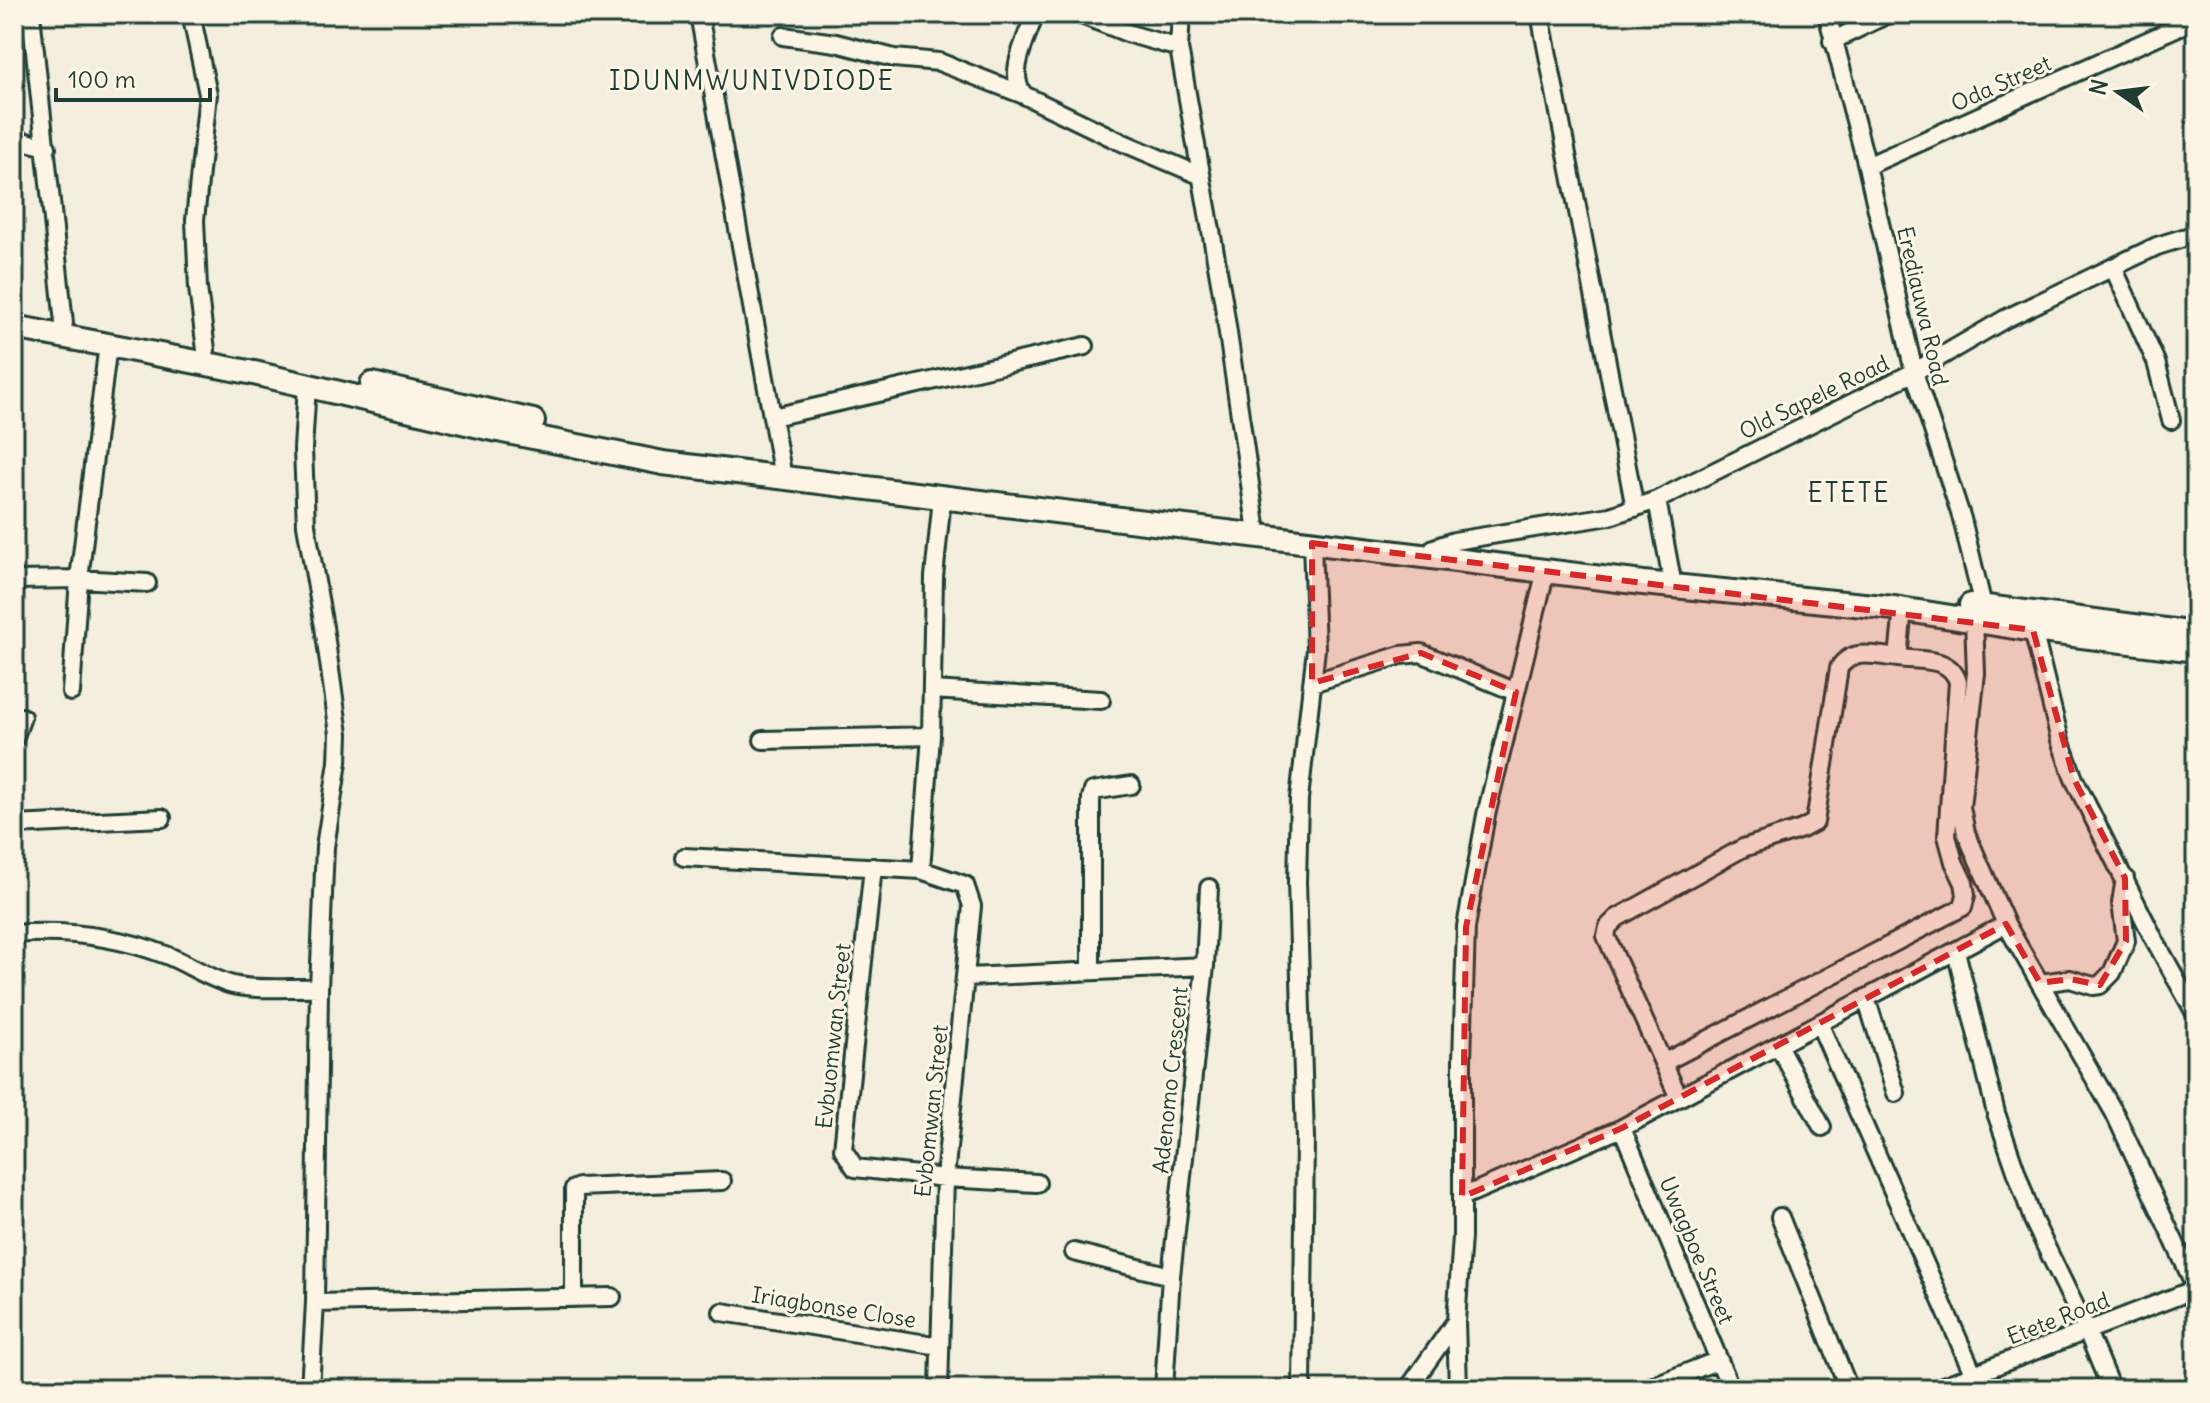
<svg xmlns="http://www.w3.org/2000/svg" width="2210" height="1403" font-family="Delius,sans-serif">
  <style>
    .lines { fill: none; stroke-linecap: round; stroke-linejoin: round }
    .minor-casing { stroke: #1f3d34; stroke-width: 22 }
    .highway-casing { stroke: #1f3d34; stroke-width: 28 }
    .minor { stroke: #fcf5e5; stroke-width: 16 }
    .highway { stroke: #fcf5e5; stroke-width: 22 }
    .marked { fill: #d62828; fill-opacity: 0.2; stroke: #d62828; stroke-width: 6; stroke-dasharray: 16 10; stroke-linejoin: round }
    .labels { text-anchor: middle; stroke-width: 6; stroke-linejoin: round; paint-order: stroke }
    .street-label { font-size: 22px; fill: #1f3d34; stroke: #fcf5e5 }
    .quarter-label { font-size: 26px; letter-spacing: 2px; fill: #1f3d34; stroke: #fcf5e5 }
  </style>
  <rect width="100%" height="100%" fill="#f3eede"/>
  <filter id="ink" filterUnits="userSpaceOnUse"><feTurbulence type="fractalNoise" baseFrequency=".0125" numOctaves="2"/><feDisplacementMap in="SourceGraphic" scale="16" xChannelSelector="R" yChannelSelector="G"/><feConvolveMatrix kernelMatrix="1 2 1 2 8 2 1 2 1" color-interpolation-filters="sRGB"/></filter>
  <g filter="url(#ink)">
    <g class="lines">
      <!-- minor casing -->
      <g class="minor-casing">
        <path id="minor" d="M 31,14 L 64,323
          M 191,14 L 208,94 L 195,220 L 198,288 L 206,350
          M 699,14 L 781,466
          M 1035,14 C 1027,38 1006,74 1024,95 L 1119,141 L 1199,175
          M 1079,14 L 1130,34 L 1179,48
          M 1181,14 L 1179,48 L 1223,299 L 1256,525
          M 1540,14 L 1635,508
          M 1827,14 L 1867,166 L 1914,372 L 1962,519 L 1983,606
          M 783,36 L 836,43 L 894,58 L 939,62 L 1024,95
          M 1832,41 L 1888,14
          M 14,139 L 47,147
          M 1867,166 L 2196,19
          M 2113,267 L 2156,362 L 2171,420
          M 307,385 L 303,449 L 306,525 L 324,627 L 339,734 L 338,762 L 325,847 L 319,988 L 315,1303 L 310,1389
          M 773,417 L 1085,346
          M 1657,500 L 1671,575
          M 1434,548 L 1454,541 L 1610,516 L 1657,500 L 1914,372 L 2005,319 L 2157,246 L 2196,234
          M 14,580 L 79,579 L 147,583
          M 1974,619 L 1976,673 L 1961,807 L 1966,833 L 2006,924 L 2115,1114 L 2196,1288
          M 2033,630 L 2060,740 L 2074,779 L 2154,939 L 2196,1015
          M 1312,683 L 1401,655 L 1421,653 L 1516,692
          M 932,690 L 1101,700
          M 71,692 L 79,579 L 108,344
          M 14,739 L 22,717
          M 763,740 L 931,736
          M 14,825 L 162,818
          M 684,857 L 921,870 L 965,885 L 972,906 L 945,1178 L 939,1389
          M 873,867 L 843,1149 L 855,1168 L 945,1178 L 1037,1183
          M 921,870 L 931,736 L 934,577 L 942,498
          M 14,934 C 65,930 118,937 166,955 C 189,964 209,979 233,985 C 260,991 292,987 319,988
          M 1956,951 L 1996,1113 L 2033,1220 L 2087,1331 L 2111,1389
          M 1205,966 L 1209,888
          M 1091,971 L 1091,798 L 1093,791 L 1131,785
          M 967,977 L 1205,966 L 1171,1276 L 1164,1389
          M 2040,983 L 2070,979 L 2093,986 L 2100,985 L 2112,973 L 2126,941 L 2121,903 L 2125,878
          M 1866,998 L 1896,1093
          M 1819,1023 L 1980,1389
          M 1778,1045 L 1822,1127
          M 1663,1063 L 1963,907 L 1966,895 L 1964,883 L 1954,862 L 1947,836 L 1958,682 C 1950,656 1921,661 1898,658
          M 1679,1098 L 1606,936 L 1608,927 L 1617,918 L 1743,848 L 1802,829 L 1815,822 L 1839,668 C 1852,647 1878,656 1898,658 L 1903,609
          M 1622,1128 L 1731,1389
          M 1462,1197 L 1622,1128 L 2006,924
          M 1780,1217 L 1849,1389
          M 1074,1252 L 1171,1276
          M 574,1298 L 574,1189 L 579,1187 L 722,1181
          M 315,1303 L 612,1297
          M 722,1312 L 940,1346
          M 1302,1389 L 1305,1138 L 1297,882 L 1299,799 L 1316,649 L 1312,543
          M 1408,1389 L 1456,1321
          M 1458,1389 L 1456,1321 L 1462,1237 L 1462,1060 L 1466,927 L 1486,815 L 1546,570
          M 1645,1389 L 1719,1360
          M 1935,1389 L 2196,1289"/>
      </g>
      <!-- highway casing -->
      <g class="highway-casing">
        <path id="highway" d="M 14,327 L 254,373 L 488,428 L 663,463 L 1643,583 L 1894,608 L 2033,630 L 2196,650
          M 372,384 L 533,421
          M 1971,605 L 2196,634"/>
      </g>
      <!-- minor -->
      <use href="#minor" class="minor"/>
      <!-- highway -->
      <use href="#highway" class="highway"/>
    </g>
  </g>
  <!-- marked area -->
  <path class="marked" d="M 1312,543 L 2033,630 L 2074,779 L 2125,878 L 2126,941 L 2100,985 L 2070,979 L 2040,983 L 2006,924 L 1622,1128 L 1462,1197 L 1466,927 L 1516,692 L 1421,653 L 1312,683 Z"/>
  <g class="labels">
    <!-- street labels -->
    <g class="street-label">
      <text transform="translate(2001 83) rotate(-24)" y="8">Oda Street</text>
      <text transform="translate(1923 306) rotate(77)" y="8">Erediauwa Road</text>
      <text transform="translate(1814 397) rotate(-26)" y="8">Old Sapele Road</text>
      <text transform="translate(833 1036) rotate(-84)" y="8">Evbuomwan Street</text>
      <text transform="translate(1170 1080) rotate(-84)" y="8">Adenomo Crescent</text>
      <text transform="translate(931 1111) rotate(-84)" y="8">Evbomwan Street</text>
      <text transform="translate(1697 1250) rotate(67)" y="8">Uwagboe Street</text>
      <text transform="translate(834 1307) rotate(9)" y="8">Iriagbonse Close</text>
      <text transform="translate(2058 1318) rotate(-21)" y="8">Etete Road</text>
    </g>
    <!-- quarter labels -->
    <g class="quarter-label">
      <text x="752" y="90">IDUNMWUNIVDIODE</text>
      <text x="1849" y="502">ETETE</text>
    </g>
  </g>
  <!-- margin -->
  <rect width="2210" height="1403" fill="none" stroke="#fcf5e5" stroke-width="48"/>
  <rect x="24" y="24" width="2162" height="1355" fill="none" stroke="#1f3d34" stroke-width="3" filter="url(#ink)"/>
  <!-- north arrow -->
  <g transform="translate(2118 92) rotate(284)" stroke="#fcf5e5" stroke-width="6" paint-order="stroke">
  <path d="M0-6L14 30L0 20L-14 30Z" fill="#1f3d34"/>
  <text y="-12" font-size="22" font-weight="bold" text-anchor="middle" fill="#1f3d34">N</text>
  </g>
  <!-- scale -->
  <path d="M56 88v12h154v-12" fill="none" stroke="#1f3d34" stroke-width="4"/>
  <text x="68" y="88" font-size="24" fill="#1f3d34" stroke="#fcf5e5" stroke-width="6" paint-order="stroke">100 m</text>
</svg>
